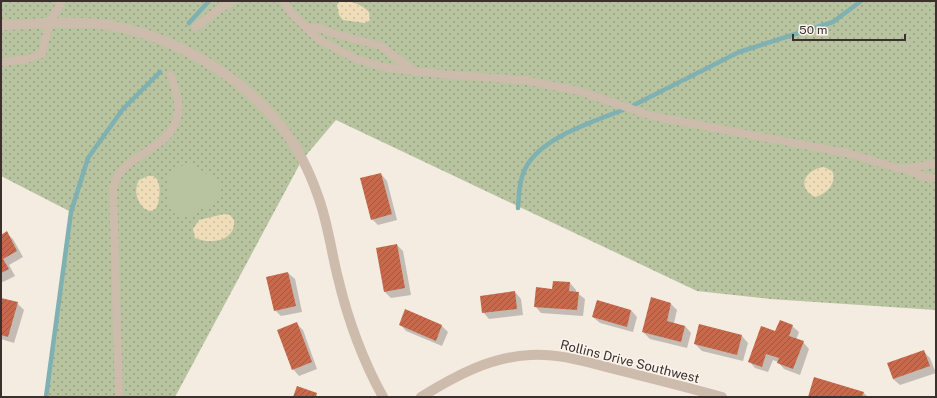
<svg xmlns="http://www.w3.org/2000/svg" width="937" height="398" font-family="'Public Sans',sans-serif">
  <style>
    .grass { fill: url(#grass-dots) }
    .sand { fill: url(#sand-dots) }
    .green { fill: #b8c4a0 }
    .shadow { fill: #0003 }
    .lines { fill: none; stroke-linecap: round; stroke-linejoin: round }
    .stream { stroke: #7fb0b2; stroke-width: 4.5 }
    .building { fill: url(#building-hatch) }
    .service { stroke: #cdbbac; stroke-width: 8 }
    .minor { stroke: #cdbbac; stroke-width: 10 }
    .labels { text-anchor: middle; stroke-width: 3; stroke-linejoin: round; paint-order: stroke }
    .street-label { font-size: 13px; fill: #3b302b; stroke: #fbf5ee }
  </style>
  <defs>
    <pattern id="grass-dots" width="8" height="8" patternUnits="userSpaceOnUse"><rect width="8" height="8" fill="#b8c4a0"/><path d="M2 2h.1M6 6h.1" fill="none" stroke="#97a083" stroke-width="1.8" stroke-linecap="round"/></pattern>
    <pattern id="sand-dots" width="8" height="8" patternUnits="userSpaceOnUse"><rect width="8" height="8" fill="#efdcb8"/><path d="M2 2h.1M6 6h.1" fill="none" stroke="#cebd9e" stroke-width="1.8" stroke-linecap="round"/></pattern>
    <pattern id="building-hatch" width="6" height="6" patternUnits="userSpaceOnUse"><rect width="6" height="6" fill="#c8694b"/><path d="M-1 1l2-2M0 6l6-6M5 7l2-2" fill="none" stroke="#a4573f"/></pattern>
  </defs>
  <rect width="100%" height="100%" fill="#f4ebe1"/>
  <!-- grass -->
  <path class="grass" d="M 1,1 L 936,1 L 936,310 L 770,299 L 697,291 L 336,120 L 302,160 L 175,397 L 46,397 L 71,212 L 1,176 Z"/>
  <!-- sand -->
  <path class="sand" d="M 340,1 C 352,1 361,4 369,12 L 370,20 L 365,23 L 343,20 L 339,15 L 337,5 Z
    M 824,167 L 832,171 C 838,182 826,195 815,197 C 795,187 806,169 824,167 Z
    M 148,176 L 153,176 L 157,179 C 160,186 160,190 159,197 C 158,227 127,202 139,180 Z
    M 224,214 L 230,215 L 234,220 C 236,241 211,245 195,238 L 193,229 L 199,220 Z"/>
  <!-- green -->
  <path class="green" d="M 188,163 C 195,164 198,168 204,172 C 214,179 226,186 216,200 C 211,206 204,208 197,211 C 194,213 190,216 186,217 C 167,221 164,187 170,175 C 174,169 181,166 188,163 Z"/>
  <!-- shadow -->
  <path class="shadow" d="M 381,174 L 387,181 L 397,220 L 378,225 L 372,219 Z
    M 6,233 L 13,239 L 23,257 L 9,265 L 15,276 L 3,282 L 1,281 L 1,236 Z
    M 397,245 L 403,251 L 411,295 L 391,298 L 385,292 L 377,248 Z
    M 288,273 L 295,279 L 302,312 L 281,316 L 275,310 Z
    M 570,283 L 576,290 L 576,292 L 585,299 L 583,316 L 541,313 L 535,306 Z
    M 515,292 L 521,299 L 523,315 L 489,319 L 483,312 Z
    M 1,299 L 17,303 L 24,310 L 14,343 L 1,339 Z
    M 671,304 L 677,310 L 674,323 L 685,326 L 691,333 L 687,348 L 650,339 L 643,332 Z
    M 406,310 L 442,326 L 448,332 L 442,346 L 406,331 L 400,324 Z
    M 631,310 L 637,317 L 633,332 L 600,323 L 593,317 Z
    M 296,323 L 303,330 L 317,369 L 299,376 L 293,369 Z
    M 700,325 L 742,336 L 748,343 L 743,361 L 702,351 L 695,344 Z
    M 792,326 L 799,332 L 796,340 L 803,342 L 809,349 L 800,375 L 784,369 L 778,362 L 773,360 L 768,372 L 755,368 L 749,361 L 776,332 Z
    M 924,352 L 930,358 L 936,373 L 900,385 L 893,379 Z
    M 864,393 L 868,397 L 810,397 Z"/>
  <g class="lines">
    <!-- stream -->
    <path class="stream" d="M 189,23 L 209,1
      M 634,105 L 739,52 L 833,22 L 861,1
      M 518,208 C 519,195 519,181 525,169 C 540,138 592,122 623,110
      M 46,397 L 71,212 L 88,158 L 123,109 L 160,72"/>
  </g>
  <!-- building -->
  <path class="building" d="M 381,173 L 392,214 L 371,220 L 360,178 Z
    M 7,231 L 17,251 L 3,259 L 9,269 L 1,273 L 1,235 Z
    M 397,244 L 405,288 L 384,292 L 376,248 Z
    M 288,272 L 296,306 L 274,311 L 266,277 Z
    M 553,281 L 570,282 L 569,291 L 579,292 L 577,310 L 534,307 L 536,287 L 552,289 Z
    M 515,291 L 517,309 L 482,313 L 480,296 Z
    M 651,297 L 671,303 L 667,321 L 685,326 L 681,342 L 642,332 Z
    M 1,298 L 18,302 L 8,337 L 1,335 Z
    M 597,300 L 631,310 L 627,327 L 592,317 Z
    M 405,309 L 442,325 L 436,341 L 399,325 Z
    M 780,320 L 793,325 L 789,336 L 804,341 L 793,369 L 777,363 L 779,358 L 766,354 L 762,367 L 748,362 L 761,326 L 775,331 Z
    M 297,322 L 312,362 L 292,370 L 277,330 Z
    M 699,324 L 742,335 L 737,355 L 694,344 Z
    M 924,350 L 930,366 L 893,379 L 887,363 Z
    M 814,377 L 864,392 L 862,397 L 808,397 Z
    M 297,386 L 317,393 L 316,397 L 293,397 Z"/>
  <g class="lines">
    <!-- service -->
    <path class="service" d="M 284,1 L 291,13 L 318,39 L 356,59 L 387,68 L 450,75 L 524,80 L 579,91 L 652,116 L 851,154 L 900,169 L 936,164
      M 196,27 L 218,10 L 233,1
      M 306,28 L 319,28 L 335,34 L 381,46 L 414,71
      M 1,62 L 24,60 L 42,54 L 49,24 L 62,1
      M 905,169 L 925,177 L 936,178
      M 119,397 L 113,189 C 114,185 115,181 117,177 C 132,152 174,146 178,114 C 180,101 175,88 171,75"/>
    <!-- minor -->
    <path class="minor" d="M 1,25 C 36,24 72,20 107,25 C 172,35 243,76 283,129 C 298,148 310,173 318,196 C 328,223 331,251 338,278 C 348,320 362,359 383,397
      M 421,397 C 455,376 490,357 530,355 C 558,353 587,362 614,369 C 650,378 686,387 722,397"/>
  </g>
  <g class="labels">
    <!-- street labels -->
    <g class="street-label">
      <text transform="translate(630 361) rotate(14)" y="5">Rollins Drive Southwest</text>
    </g>
  </g>
  <!-- border -->
  <rect width="937" height="398" fill="none" stroke="#3b302b" stroke-width="4"/>
  <!-- scale -->
  <path d="M793 34v6h112v-6" fill="none" stroke="#3b302b" stroke-width="2"/>
  <text x="799" y="34" font-size="12" fill="#3b302b" stroke="#fbf5ee" stroke-width="3" paint-order="stroke">50 m</text>
</svg>
